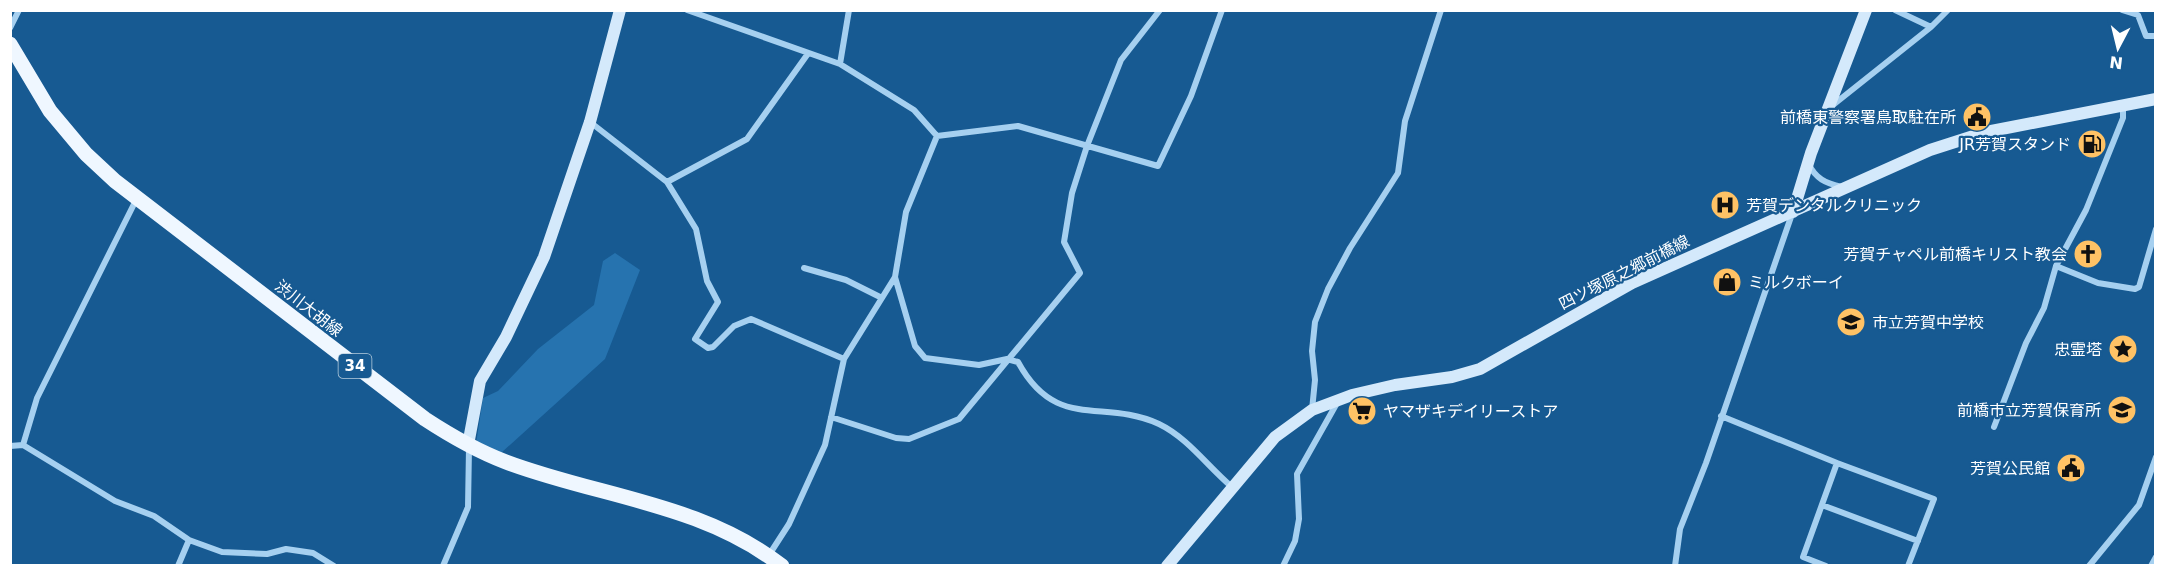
<svg xmlns="http://www.w3.org/2000/svg" width="2166" height="576" font-family="'DejaVu Sans','Noto Sans JP',sans-serif">
  <style>
    .green { fill: #2673af }
    .lines { fill: none; stroke-linecap: round; stroke-linejoin: round }
    .street { stroke: #a6d0f0; stroke-width: 6 }
    .secondary { stroke: #d4e9fb; stroke-width: 12 }
    .primary { stroke: #eff7ff; stroke-width: 15 }
    .labels { text-anchor: middle; stroke-width: 4.5; stroke-linejoin: round; paint-order: stroke }
    .shield { fill: #175a92; stroke: #b9cede; stroke-width: 1.5 }
    .shield-label { font-size: 15px; font-weight: bold; fill: #fff }
    .poi-label { font-size: 16px; fill: #fff; stroke: #175a92; text-anchor: end }
    .street-label { font-size: 16px; fill: #fff; stroke: #175a92 }
  </style>
  <rect width="100%" height="100%" fill="#175a92"/>
  <!-- green -->
  <path class="green" d="M 615,253 L 640,270 L 605,359 L 501,453 L 476,444 L 483,398 L 498,391 L 538,349 L 594,305 L 603,261 Z"/>
  <g class="lines">
    <!-- street -->
    <path class="street" d="M 687,10 L 840,64 L 914,110 L 937,136
      M 1895,10 L 1931,27 L 1948,10
      M 2122,10 L 2138,15 L 2146,36 L 2156,36
      M 10,28 L 19,10
      M 840,64 L 849,10
      M 1833,105 L 1931,27
      M 590,122 L 667,182 L 696,229 L 707,281 L 718,302 L 695,339 L 708,348 L 713,347 L 734,326 L 751,319 L 844,359
      M 937,136 L 1018,126 L 1158,166 L 1191,96 L 1222,10
      M 1808,163 C 1816,179 1825,183 1842,187
      M 667,182 L 747,139 L 807,55
      M 2056,266 L 2098,283 L 2135,289 L 2139,287 L 2156,229
      M 804,268 L 846,280 L 882,298
      M 895,277 L 915,346 L 925,358 L 979,365 L 1007,359 L 1018,362 C 1056,432 1102,398 1159,424 C 1188,438 1208,467 1232,487
      M 1312,410 L 1315,380 L 1312,351 L 1315,322 L 1328,289 L 1350,248 L 1398,173 L 1405,121 L 1441,10
      M 1721,416 L 1837,463
      M 831,417 L 896,438 L 909,439 L 959,419 L 1080,273 L 1064,242 L 1072,193 L 1087,146 L 1121,60 L 1160,10
      M 1994,427 L 2026,343 L 2044,308 L 2056,266 L 2086,210 L 2123,118 L 2123,106
      M 23,445 L 37,398 L 137,198
      M 10,446 L 23,445 L 115,501 L 154,516 L 189,540 L 222,552 L 267,554 L 286,549 L 313,553 L 334,566
      M 1822,505 L 1918,541
      M 769,555 L 789,524 L 825,445 L 844,359 L 895,277 L 906,212 L 937,136
      M 178,566 L 189,540
      M 443,566 L 468,507 L 469,448
      M 1283,566 L 1295,541 L 1299,519 L 1297,474 L 1337,403
      M 1675,566 L 1680,529 L 1706,463 L 1792,214
      M 1826,566 L 1803,557 L 1837,463 L 1934,499 L 1908,566
      M 2089,566 L 2139,505 L 2156,457
      M 2151,566 L 2156,557"/>
    <!-- secondary -->
    <path class="secondary" d="M 1793,212 L 1811,153 L 1866,10
      M 468,445 L 480,381 L 506,337 L 544,257 L 590,122 L 620,10
      M 1167,566 L 1275,437 L 1312,410 L 1352,395 L 1395,385 L 1452,377 L 1480,369 L 1632,283 L 1930,150 L 1986,132 L 2156,99"/>
    <!-- primary -->
    <path class="primary" d="M 10,44 L 50,111 L 86,154 L 115,181 L 425,419 C 451,436 477,451 506,462 C 599,497 701,503 782,566"/>
  </g>
  <!-- icons -->
  <defs>
    <g id="civic-disc" transform="scale(1.5)"><circle r="9.5" fill="#ffc265" stroke="#175a92"/><path d="M-.6-6.5H3V-4.5H.6V-3L4-1V1h2V6H-6V1h2V-1L-.6-3ZM-1.2 2.5V6h2.4V2.5Z" fill="#111"/></g>
    <g id="fuel-disc" transform="scale(1.5)"><circle r="9.5" fill="#ffc265" stroke="#175a92"/><path d="M-5.5-6h7V0h2V4h1.3V-2.5L3-4.5l.8-.8L6-3V5H2.5V1h-1V6h-7ZM-4.2-4.7v3.2H.2V-4.7Z" fill="#111"/></g>
    <g id="hospital-disc" transform="scale(1.5)"><circle r="9.5" fill="#ffc265" stroke="#175a92"/><path d="M-5-5h3v3.5h4V-5h3V5h-3V1.5h-4V5h-3Z" fill="#111"/></g>
    <g id="church-disc" transform="scale(1.5)"><circle r="9.5" fill="#ffc265" stroke="#175a92"/><path d="M-1.2-6h2.4v3.5h3.3v2.4h-3.3V6h-2.4V-.1h-3.3v-2.4h3.3Z" fill="#111"/></g>
    <g id="shop-disc" transform="scale(1.5)"><circle r="9.5" fill="#ffc265" stroke="#175a92"/><path d="M-5-2.5h2.3a2.7 3.5 0 0 1 5.4 0H5L5.5 6h-11ZM-1.5-2.5h3a1.5 2.3 0 0 0-3 0Z" fill="#111"/></g>
    <g id="school-disc" transform="scale(1.5)"><circle r="9.5" fill="#ffc265" stroke="#175a92"/><path d="M0-5L7-2L0 1L-7-2ZM-4 1L0 2.5L4 1V4Q0 6-4 4Z" fill="#111"/></g>
    <g id="sight-disc" transform="scale(1.5)"><circle r="9.5" fill="#ffc265" stroke="#175a92"/><path d="M0-6L1.8-2.2L6-1.7L2.9 1.2L3.7 5.4L0 3.3L-3.7 5.4L-2.9 1.2L-6-1.7L-1.8-2.2Z" fill="#111"/></g>
    <g id="supermarket-disc" transform="scale(1.5)"><circle r="9.5" fill="#ffc265" stroke="#175a92"/><path d="M-6-5.5h2.5l.6 2H6L4.5 2H-2.5L-4.4-4H-6ZM-1.5 3.2a1.3 1.3 0 1 0 .1 0ZM3 3.2a1.3 1.3 0 1 0 .1 0Z" fill="#111"/></g>
  </defs>
  <g fill-rule="evenodd">
    <use href="#civic-disc" x="1977" y="117"/>
    <use href="#fuel-disc" x="2092" y="144"/>
    <use href="#hospital-disc" x="1725" y="205"/>
    <use href="#church-disc" x="2088" y="254"/>
    <use href="#shop-disc" x="1727" y="282"/>
    <use href="#school-disc" x="1851" y="322"/>
    <use href="#sight-disc" x="2123" y="349"/>
    <use href="#school-disc" x="2122" y="410"/>
    <use href="#supermarket-disc" x="1362" y="411"/>
    <use href="#civic-disc" x="2071" y="468"/>
  </g>
  <g class="labels">
    <!-- shield labels -->
    <rect class="shield" x="338.5" y="354" width="33" height="24" rx="4.5"/>
    <g class="shield-label">
      <text x="355" y="371">34</text>
    </g>
    <!-- poi labels -->
    <g class="poi-label">
      <text x="1956" y="123">前橋東警察署鳥取駐在所</text>
      <text x="2071" y="150">JR芳賀スタンド</text>
      <text x="1746" y="211" text-anchor="start">芳賀デンタルクリニック</text>
      <text x="2067" y="260">芳賀チャペル前橋キリスト教会</text>
      <text x="1748" y="288" text-anchor="start">ミルクボーイ</text>
      <text x="1872" y="328" text-anchor="start">市立芳賀中学校</text>
      <text x="2102" y="355">忠霊塔</text>
      <text x="2101" y="416">前橋市立芳賀保育所</text>
      <text x="1383" y="417" text-anchor="start">ヤマザキデイリーストア</text>
      <text x="2050" y="474">芳賀公民館</text>
    </g>
    <!-- street labels -->
    <g class="street-label">
      <text transform="translate(1624 272) rotate(-27)" y="6">四ツ塚原之郷前橋線</text>
      <text transform="translate(309 308) rotate(38)" y="6">渋川大胡線</text>
    </g>
  </g>
  <!-- border -->
  <rect width="2166" height="576" fill="none" stroke="#ffffff" stroke-width="24"/>
  <!-- north arrow -->
  <g transform="translate(2118 48) rotate(187)" stroke="#175a92" stroke-width="4.5" paint-order="stroke">
  <path d="M0-4.5L10 22L0 15L-10 22Z" fill="#ffffff"/>
  <text y="-9" font-size="16" font-weight="bold" text-anchor="middle" fill="#ffffff">N</text>
  </g>
</svg>
